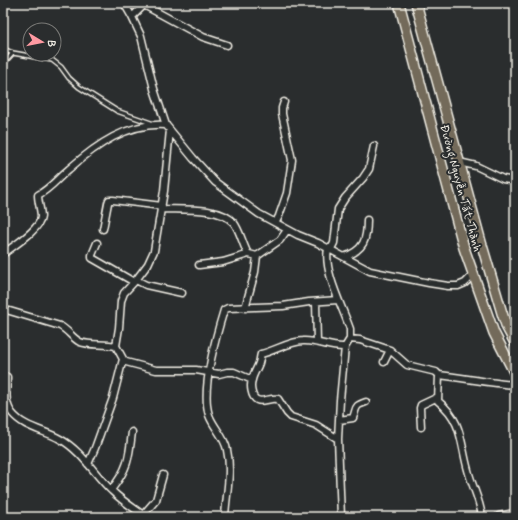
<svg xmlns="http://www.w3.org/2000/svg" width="518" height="520" font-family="Mynerve,sans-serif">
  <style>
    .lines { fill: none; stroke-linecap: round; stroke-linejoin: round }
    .lane-casing { stroke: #f4f1e8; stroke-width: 6 }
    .street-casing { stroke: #f4f1e8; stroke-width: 9 }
    .secondary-casing { stroke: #f4f1e8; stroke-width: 11 }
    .primary-casing { stroke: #f4f1e8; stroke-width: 12 }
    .lane { stroke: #2a2d2e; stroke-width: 3 }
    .street { stroke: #2a2d2e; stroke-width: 6 }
    .secondary { stroke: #2a2d2e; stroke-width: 8 }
    .primary { stroke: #736b5a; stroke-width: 9 }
    .labels { text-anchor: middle; stroke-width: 4; stroke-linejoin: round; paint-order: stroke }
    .street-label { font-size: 12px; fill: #f4f1e8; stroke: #2a2d2e }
  </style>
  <rect width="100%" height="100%" fill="#2a2d2e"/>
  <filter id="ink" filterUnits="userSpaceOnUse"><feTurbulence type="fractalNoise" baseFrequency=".025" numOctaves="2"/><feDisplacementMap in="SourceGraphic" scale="8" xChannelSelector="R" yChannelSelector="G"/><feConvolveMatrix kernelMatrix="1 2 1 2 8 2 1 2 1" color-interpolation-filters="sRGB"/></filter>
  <g filter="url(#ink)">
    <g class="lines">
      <!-- lane casing -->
      <g class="lane-casing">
        <path id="lane" d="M 3,49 L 13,53 L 52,60 L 61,67 L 69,78 L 79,87 L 117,111 L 151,123
          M 3,64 L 13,53"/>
      </g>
      <!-- street casing -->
      <g class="street-casing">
        <path id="street" d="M 124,3 L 132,17 L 141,36 L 154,89 L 166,125 L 193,158 L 215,182 L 259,214 L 298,235 L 318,243 L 370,271 L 429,283 L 448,286 L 458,286 L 465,283 L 473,275
          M 144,5 L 203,37 L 227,45
          M 132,17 L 146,3
          M 170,130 L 164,191 L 154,251 L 148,264 L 136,280 L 124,293 L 121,301 L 119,328 L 116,346 L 123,359 L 126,362 L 156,370 L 196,370 L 219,374 L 227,372 L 234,372 L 252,380
          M 459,162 L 476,166 L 503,179 L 515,181
          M 161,209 C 181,210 220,206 234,223 C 240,231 242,242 247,252 L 249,254 L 257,256
          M 276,222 L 279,216 L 287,193 L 292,160 L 282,114 L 282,108 L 284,102
          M 103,229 L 108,203 L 109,200 L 113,200 L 162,206
          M 97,243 L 92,255 L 92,258 L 134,282
          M 3,254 C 13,246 40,230 41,217 C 41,210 38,202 38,195 C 50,189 58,178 69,169 C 96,145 128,122 166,125
          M 344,257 C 364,250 367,240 367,220
          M 199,265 L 223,262 L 249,254
          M 136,280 L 146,285 L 182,293
          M 316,302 L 317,342
          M 245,308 L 255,272 L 257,256 L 280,240 L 287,230
          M 3,309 L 60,326 C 68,330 72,338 80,342 C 91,346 104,343 116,346
          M 350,339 L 360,340 L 390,350 L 407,365 L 436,372 L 439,375 C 465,378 490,383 515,385
          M 384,362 L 390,350
          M 439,375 L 438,401 C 463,421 460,442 468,470 C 472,486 480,500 482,517
          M 7,377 C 7,389 4,403 12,413 C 24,428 44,430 60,439 C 82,451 94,474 112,491 C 122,501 135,509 146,517
          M 339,420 L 353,418 C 357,407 354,406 366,402
          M 421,427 L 420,408 L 421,405 L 438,397
          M 338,439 L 316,425 L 291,417 L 287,413 L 278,399 C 271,397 263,403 257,400 C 251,397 250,385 252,380 C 253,374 257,369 259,363 C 260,360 260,357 261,354 C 274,351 291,341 303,341 C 317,340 330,348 345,347
          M 88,464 L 95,448 L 113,398 L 123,359
          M 111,490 C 128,469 129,459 132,432
          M 143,515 L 156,500 L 163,475
          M 225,517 C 226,495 232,472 227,450 C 225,437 213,427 209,415 C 201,390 216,336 224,310 L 228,308 L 283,306 L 309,302 L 338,300
          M 341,517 L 338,439 L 340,400 L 345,347 L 350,339 L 350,329 C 343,308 323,271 328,249 L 332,247 L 334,243 L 338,209 L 345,198 L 363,178 L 369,169 L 374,146"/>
      </g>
      <!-- secondary casing -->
      <g class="secondary-casing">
        <path id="secondary" d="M 499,517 L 515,514"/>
      </g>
      <!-- primary casing -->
      <g class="primary-casing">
        <path id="primary" d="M 399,3 L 464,248 L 494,333 L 515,374
          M 416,3 L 481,242 L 502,313 L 507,328 L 515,343"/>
      </g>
      <!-- lane -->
      <use href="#lane" class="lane"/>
      <!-- street -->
      <use href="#street" class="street"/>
      <!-- secondary -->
      <use href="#secondary" class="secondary"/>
      <!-- primary -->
      <use href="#primary" class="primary"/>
    </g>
  </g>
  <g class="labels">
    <!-- street labels -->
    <g class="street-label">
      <text transform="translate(461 188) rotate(75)" y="4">Đường Nguyễn Tất Thành</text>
    </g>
  </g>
  <!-- margin -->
  <rect width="518" height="520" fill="none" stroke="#2a2d2e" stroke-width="16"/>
  <rect x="8" y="8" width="502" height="504" fill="none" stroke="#f4f1e8" stroke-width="1.5" filter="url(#ink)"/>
  <!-- north arrow -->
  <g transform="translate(42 42) rotate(100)"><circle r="19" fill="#2a2d2e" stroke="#7b7b78"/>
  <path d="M0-3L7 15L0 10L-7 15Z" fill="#ff9aa2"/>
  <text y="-6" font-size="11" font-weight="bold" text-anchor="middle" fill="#f4f1e8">B</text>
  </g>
</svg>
